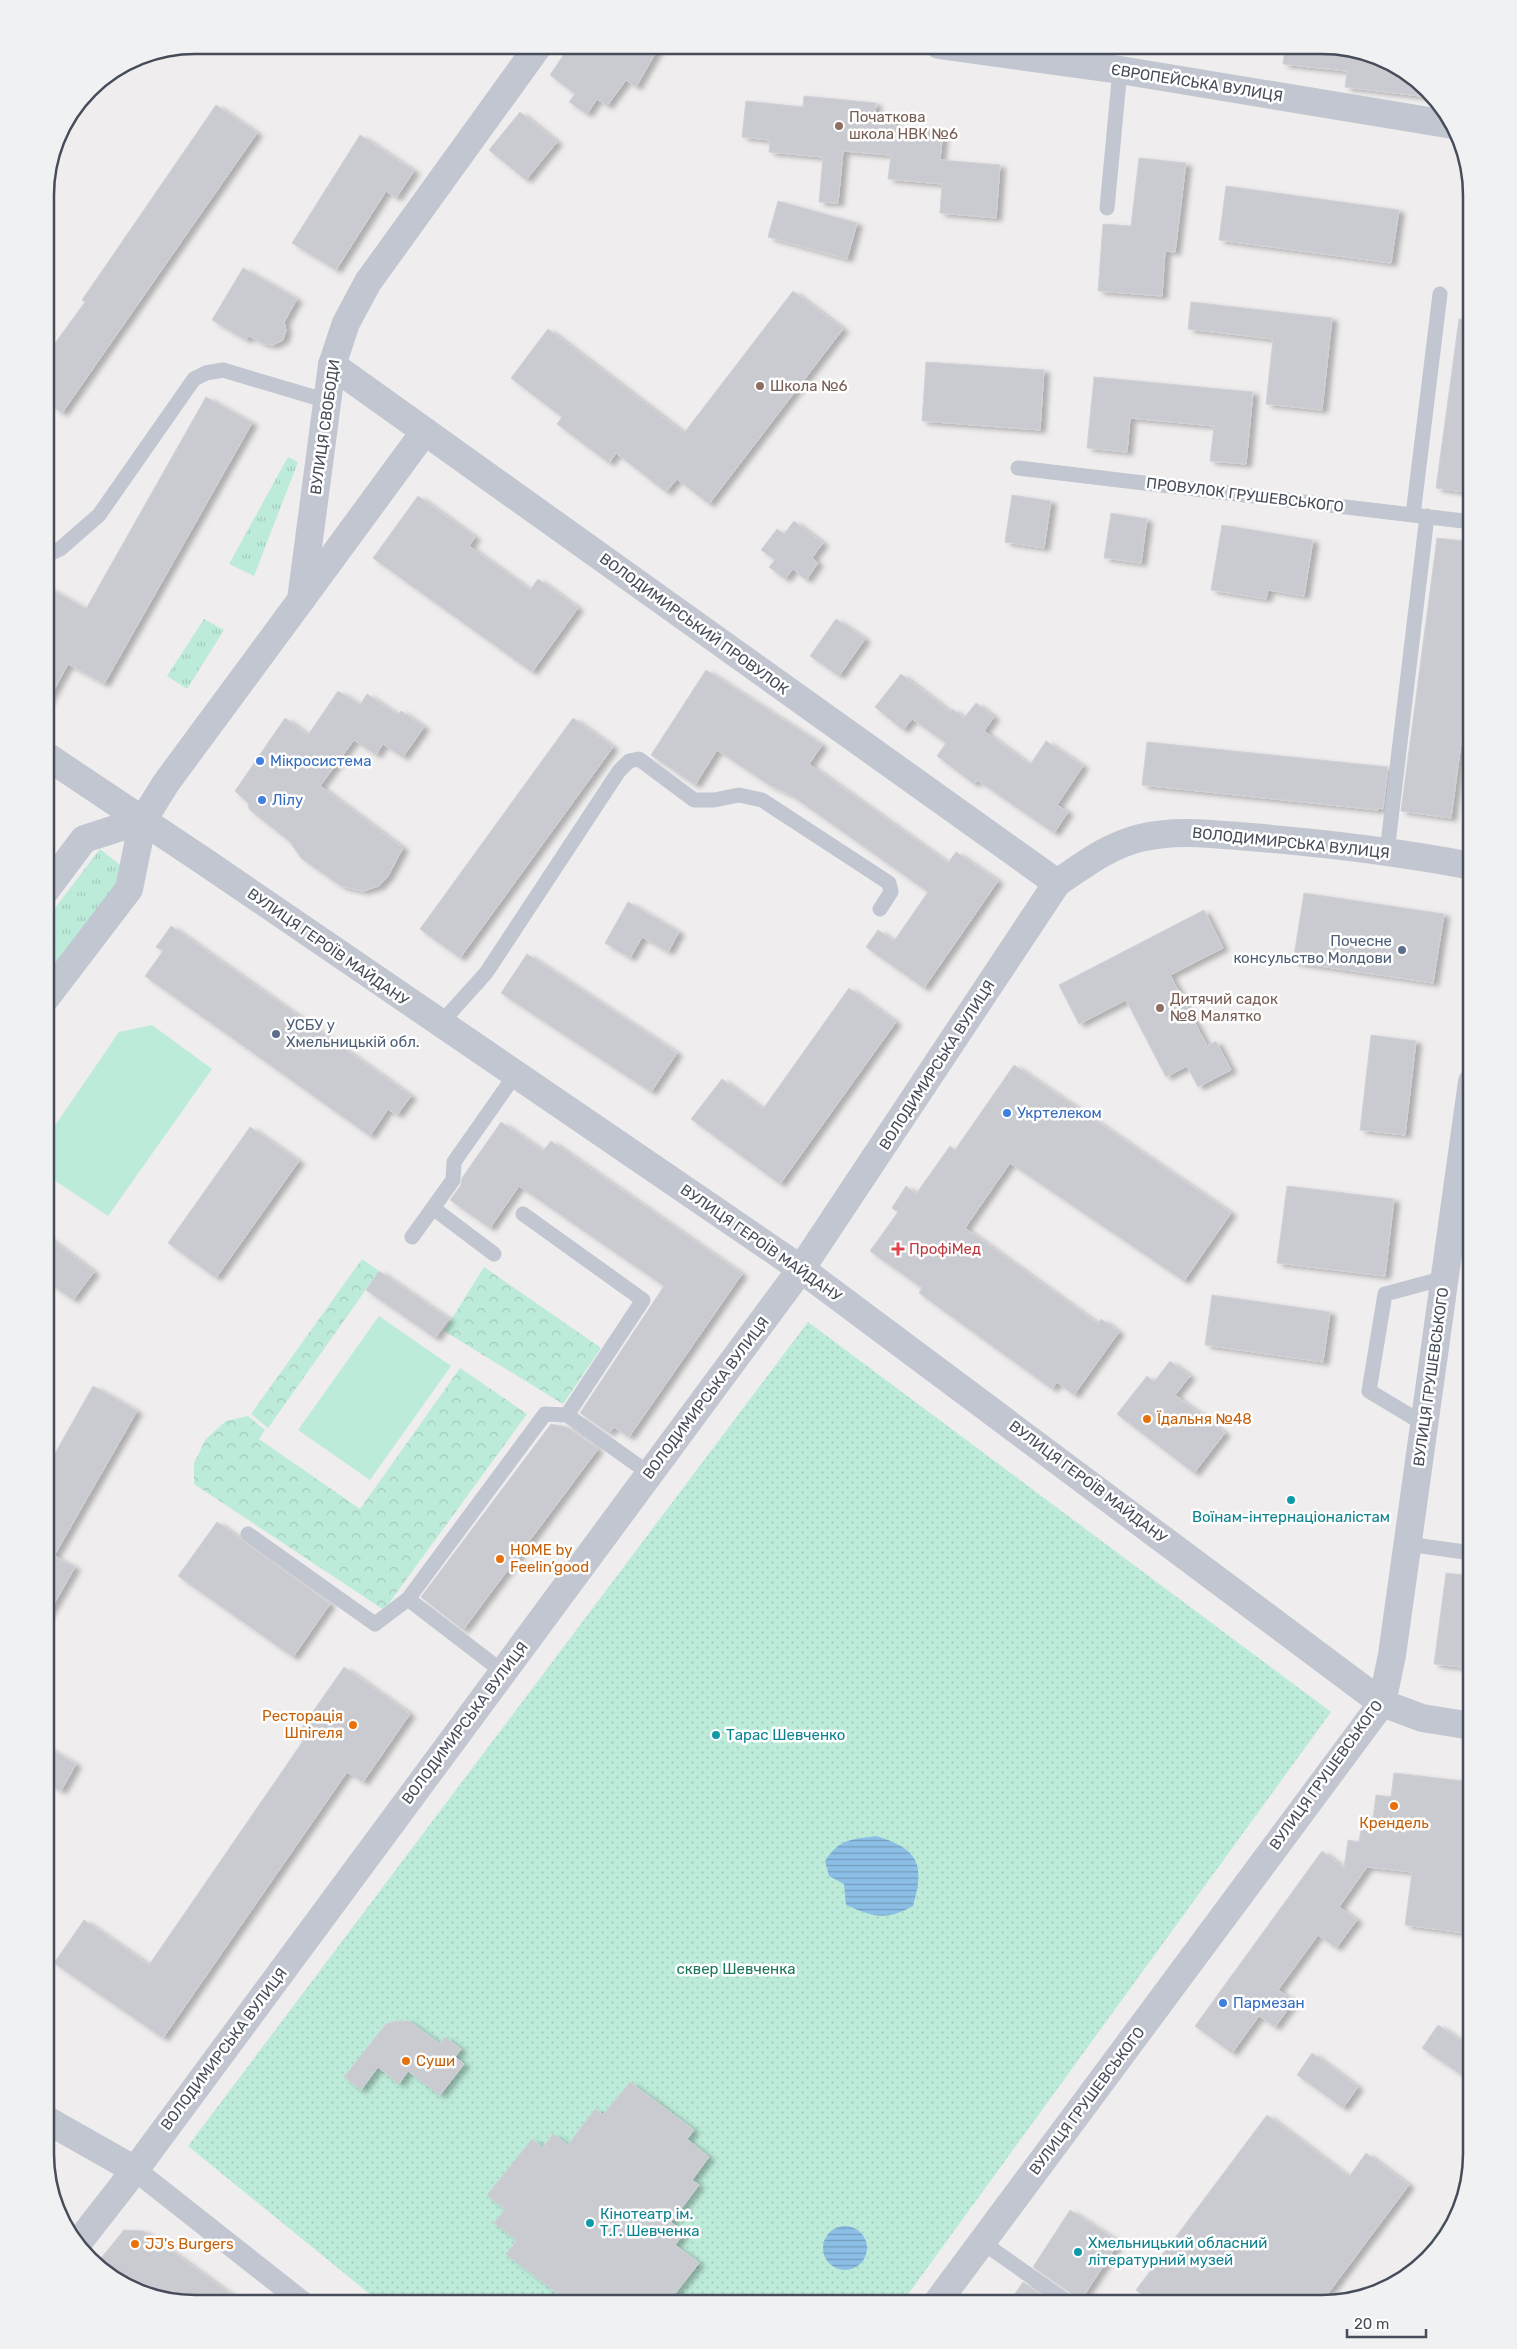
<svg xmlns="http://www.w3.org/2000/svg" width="1517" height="2349" font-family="Rubik,sans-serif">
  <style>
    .grass { fill: url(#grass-tufts) }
    .forest { fill: url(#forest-crowns) }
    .park { fill: url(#park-dots) }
    .pitch { fill: #bdebd9 }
    .water { fill: url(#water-rules) }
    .building { fill: #cacbd1; stroke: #d1d1d8; filter: url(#shadow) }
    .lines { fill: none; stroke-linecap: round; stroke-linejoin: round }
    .service { stroke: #c1c6d1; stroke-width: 15 }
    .pedestrian { stroke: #c1c6d1; stroke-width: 22 }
    .minor { stroke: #c1c6d1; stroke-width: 28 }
    .tertiary { stroke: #c1c6d1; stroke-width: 28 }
    .education-dot { fill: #8d6e63; stroke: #fff; stroke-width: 2 }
    .shop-dot { fill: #3f7fe0; stroke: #fff; stroke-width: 2 }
    .service-dot { fill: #5c6f8a; stroke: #fff; stroke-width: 2 }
    .health-dot { fill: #e0444e; stroke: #fff; stroke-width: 2 }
    .food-dot { fill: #e8710a; stroke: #fff; stroke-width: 2 }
    .culture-dot { fill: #0f9aa8; stroke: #fff; stroke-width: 2 }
    .labels { text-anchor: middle; stroke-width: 5; stroke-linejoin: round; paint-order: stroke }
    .street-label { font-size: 15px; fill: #464c59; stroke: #fff }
    .education-label { font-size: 15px; fill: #785e54; stroke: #fff; text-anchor: start }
    .shop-label { font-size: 15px; fill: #366cbe; stroke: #fff; text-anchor: start }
    .service-label { font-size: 15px; fill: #4e5e75; stroke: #fff; text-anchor: end }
    .health-label { font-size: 15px; fill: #be3a42; stroke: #fff; text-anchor: start }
    .food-label { font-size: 15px; fill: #c56008; stroke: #fff; text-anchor: start }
    .culture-label { font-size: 15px; fill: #0d838f; stroke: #fff; text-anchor: start }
    .park-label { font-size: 15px; fill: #1c765c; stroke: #fff }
    .rim { fill: none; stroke: #464c59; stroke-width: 2.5 }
  </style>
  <defs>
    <pattern id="grass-tufts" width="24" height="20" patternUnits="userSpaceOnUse" patternTransform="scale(1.25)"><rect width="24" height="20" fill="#bdebd9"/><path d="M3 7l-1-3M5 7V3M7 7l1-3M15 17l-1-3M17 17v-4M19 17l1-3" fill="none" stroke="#a4cbbc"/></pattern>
    <pattern id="forest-crowns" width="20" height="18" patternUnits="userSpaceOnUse" patternTransform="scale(1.25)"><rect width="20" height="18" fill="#bdebd9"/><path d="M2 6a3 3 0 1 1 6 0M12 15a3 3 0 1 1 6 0" fill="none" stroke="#a4cbbc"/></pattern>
    <pattern id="park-dots" width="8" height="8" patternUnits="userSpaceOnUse" patternTransform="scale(1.25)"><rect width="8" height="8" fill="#bdebd9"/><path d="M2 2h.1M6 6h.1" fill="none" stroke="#a4cbbc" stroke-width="1.8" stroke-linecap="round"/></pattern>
    <pattern id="water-rules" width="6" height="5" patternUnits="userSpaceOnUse" patternTransform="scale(1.25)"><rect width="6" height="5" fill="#8cbfe6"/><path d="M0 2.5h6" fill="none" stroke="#749dbd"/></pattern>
    <filter id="shadow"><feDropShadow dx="5.5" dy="3" stdDeviation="2.5" flood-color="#0004"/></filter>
  </defs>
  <rect width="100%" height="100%" fill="#efeded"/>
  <!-- grass -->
  <path class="grass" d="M 288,457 L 298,462 L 254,576 L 229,564 Z
    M 204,619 L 224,630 L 187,689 L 167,676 Z
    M 100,849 L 128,871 L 45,977 L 45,921 Z"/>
  <!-- forest -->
  <path class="forest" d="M 362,1259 L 379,1271 L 268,1428 L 251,1414 Z
    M 484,1267 L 601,1348 L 563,1404 L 444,1331 Z
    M 460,1368 L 527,1414 L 384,1610 L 194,1484 L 194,1463 L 206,1439 L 226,1421 L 248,1416 L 265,1430 L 259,1439 L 360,1509 Z"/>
  <!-- park -->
  <path class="park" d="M 808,1322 L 1331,1712 L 901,2304 L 382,2304 L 188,2146 Z"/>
  <!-- pitch -->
  <path class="pitch" d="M 152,1025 L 212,1069 L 108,1216 L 45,1174 L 45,1140 L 119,1032 Z
    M 379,1316 L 451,1366 L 370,1480 L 298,1430 Z
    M 1460,2199 L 1452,2229 L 1410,2271 Z"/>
  <!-- water -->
  <path class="water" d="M 876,1836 C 919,1849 925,1864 913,1906 C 886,1921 873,1917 846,1905 L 844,1884 L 829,1876 L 825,1861 C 840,1838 851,1840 876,1836 Z
    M823 2248a22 22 0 1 1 44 0a22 22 0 1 1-44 0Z"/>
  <!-- building -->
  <path class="building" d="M 570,45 L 660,45 L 636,87 L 626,80 L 607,106 L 597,99 L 587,114 L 569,102 L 575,94 L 550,75 Z
    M 1285,45 L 1332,45 L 1397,65 L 1429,97 L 1345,87 L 1347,71 L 1283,64 Z
    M 804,96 L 876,103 L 875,114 L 894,115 L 894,126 L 943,131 L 940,160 L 1000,165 L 996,218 L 940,213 L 942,184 L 888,179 L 891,155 L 843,151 L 838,203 L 819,202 L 823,157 L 769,152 L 770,140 L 742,137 L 746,101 L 803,107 Z
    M 216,105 L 257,133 L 62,413 L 45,401 L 45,357 L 85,302 L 82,300 Z
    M 520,112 L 557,142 L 526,180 L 489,150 Z
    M 360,135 L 414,171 L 396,198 L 386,191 L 336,270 L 292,243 Z
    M 1139,158 L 1186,163 L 1175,252 L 1165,251 L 1162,296 L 1098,291 L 1103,224 L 1131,226 Z
    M 1226,186 L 1399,210 L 1391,263 L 1219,240 Z
    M 778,201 L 857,223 L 847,259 L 768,237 Z
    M 243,268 L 297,299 L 284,322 L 286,331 L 283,340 L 273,345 L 264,344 L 249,336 L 246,340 L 212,320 Z
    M 793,291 L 843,329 L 709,504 L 677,479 L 666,492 L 616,453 L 609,463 L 557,424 L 562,417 L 511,378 L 548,329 L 684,433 Z
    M 1191,302 L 1332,318 L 1322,410 L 1266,404 L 1273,339 L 1188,329 Z
    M 1459,319 L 1472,320 L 1472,493 L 1436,488 Z
    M 926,362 L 1044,370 L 1040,430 L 922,421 Z
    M 1094,377 L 1253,392 L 1246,464 L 1210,461 L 1214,426 L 1130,418 L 1127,452 L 1087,448 Z
    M 206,397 L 252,423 L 104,684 L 68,664 L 45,706 L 45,586 L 86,609 Z
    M 1012,495 L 1051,501 L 1044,548 L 1005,542 Z
    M 418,496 L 475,537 L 469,546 L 530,590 L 538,579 L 578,608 L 532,672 L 373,558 Z
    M 1111,513 L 1147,519 L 1141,563 L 1104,558 Z
    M 794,521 L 823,543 L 812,558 L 818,563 L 806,580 L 793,569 L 785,579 L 769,567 L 775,560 L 761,550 L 777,529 L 784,534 Z
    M 1222,525 L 1313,540 L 1304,596 L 1268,590 L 1266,599 L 1211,590 Z
    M 1437,538 L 1472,542 L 1472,660 L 1451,818 L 1401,811 Z
    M 836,619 L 865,639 L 839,676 L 810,656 Z
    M 706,670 L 822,745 L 809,764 L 948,863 L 956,852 L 998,881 L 924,988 L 866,947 L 878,930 L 894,941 L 928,892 L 791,795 L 771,786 L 717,750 L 695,785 L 651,755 Z
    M 901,674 L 950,712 L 952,709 L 964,718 L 976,703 L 994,717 L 984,731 L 1030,765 L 1046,741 L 1083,766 L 1057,805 L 1068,812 L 1054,833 L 977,780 L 974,784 L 937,756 L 946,743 L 912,719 L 903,730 L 875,707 Z
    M 338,691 L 360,705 L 367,694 L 398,715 L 401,711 L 424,727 L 403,757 L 383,744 L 376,755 L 354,740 L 320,786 L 403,848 L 388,876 L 379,886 L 363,891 L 341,886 L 301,858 L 290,842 L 249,809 L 248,803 L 235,791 L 285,718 L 308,735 Z
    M 573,718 L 613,747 L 460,958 L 420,929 Z
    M 1147,742 L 1388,767 L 1383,809 L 1378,808 L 1378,810 L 1142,785 Z
    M 1304,893 L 1444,914 L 1433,983 L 1293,962 Z
    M 628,902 L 679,932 L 668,952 L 642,937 L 630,958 L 605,943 Z
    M 1204,910 L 1223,948 L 1170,975 L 1207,1046 L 1216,1041 L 1231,1070 L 1198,1087 L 1187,1066 L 1166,1077 L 1126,1000 L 1079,1024 L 1059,985 Z
    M 171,926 L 411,1096 L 397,1115 L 388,1109 L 370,1136 L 145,976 L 163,951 L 156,947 Z
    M 527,954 L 677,1053 L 651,1092 L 501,993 Z
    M 849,988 L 896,1022 L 780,1184 L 691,1119 L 722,1079 L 763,1109 Z
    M 1371,1035 L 1416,1041 L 1405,1135 L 1360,1130 Z
    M 1014,1065 L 1231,1213 L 1184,1281 L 1010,1163 L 965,1228 L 1098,1324 L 1101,1319 L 1119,1332 L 1074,1395 L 1057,1382 L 1052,1389 L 919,1293 L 922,1288 L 870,1251 L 898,1212 L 892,1208 L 906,1186 L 916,1194 L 950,1146 L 955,1150 Z
    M 501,1122 L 543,1151 L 551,1141 L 742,1274 L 629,1437 L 614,1427 L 609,1433 L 580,1413 L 664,1286 L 519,1186 L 490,1228 L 450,1200 L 461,1185 L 462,1178 Z
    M 250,1127 L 299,1161 L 216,1278 L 168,1243 Z
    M 1287,1186 L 1394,1199 L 1385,1276 L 1277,1263 Z
    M 45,1235 L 94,1272 L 73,1300 L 45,1280 Z
    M 379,1271 L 449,1319 L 435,1338 L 366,1290 Z
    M 1212,1295 L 1330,1312 L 1323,1362 L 1205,1345 Z
    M 1170,1361 L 1190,1376 L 1175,1395 L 1225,1433 L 1194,1473 L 1117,1414 L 1147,1376 L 1154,1382 Z
    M 93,1386 L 137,1411 L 54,1556 L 75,1567 L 45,1620 L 45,1471 Z
    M 551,1424 L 567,1427 L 598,1449 L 463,1630 L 421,1597 Z
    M 217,1522 L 330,1604 L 293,1657 L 178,1576 Z
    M 1446,1573 L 1472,1576 L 1472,1668 L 1434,1664 Z
    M 344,1667 L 410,1714 L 363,1782 L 347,1772 L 163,2038 L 54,1963 L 84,1920 L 149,1965 L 303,1741 L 296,1736 Z
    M 45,1746 L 76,1764 L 61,1791 L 45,1782 Z
    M 1394,1773 L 1472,1782 L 1472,1934 L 1405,1925 L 1412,1872 L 1367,1867 L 1339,1907 L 1357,1920 L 1336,1948 L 1318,1935 L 1278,1990 L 1294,2001 L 1275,2027 L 1259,2016 L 1232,2053 L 1195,2026 L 1322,1851 L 1344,1868 L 1348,1840 L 1359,1842 L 1363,1816 L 1373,1818 L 1376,1795 L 1391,1797 Z
    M 396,2021 L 409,2021 L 440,2044 L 445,2037 L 461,2049 L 455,2057 L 464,2064 L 440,2095 L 408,2071 L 399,2084 L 378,2067 L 361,2090 L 344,2077 L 386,2024 Z
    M 1438,2025 L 1472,2048 L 1472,2082 L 1422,2048 Z
    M 1312,2053 L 1358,2087 L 1343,2108 L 1297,2075 Z
    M 630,2082 L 694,2130 L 687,2139 L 709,2157 L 692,2180 L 699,2185 L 671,2222 L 684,2233 L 675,2245 L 699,2263 L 667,2304 L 571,2304 L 506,2254 L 517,2240 L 494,2223 L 505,2209 L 487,2195 L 532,2139 L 543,2148 L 553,2134 L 568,2145 L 595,2109 L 603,2115 Z
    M 1267,2115 L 1349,2177 L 1366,2153 L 1409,2185 L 1320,2304 L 1155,2304 L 1136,2290 Z
    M 1070,2210 L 1119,2242 L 1079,2303 L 1075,2296 L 1033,2267 Z
    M 124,2230 L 144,2231 L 244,2304 L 185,2304 L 112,2279 L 97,2263 Z
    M 1023,2282 L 1054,2304 L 1008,2304 Z"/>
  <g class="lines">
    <!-- service -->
    <path class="service" d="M 1107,208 L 1120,70
      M 1018,468 L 1472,522
      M 1413,515 L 1440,294
      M 45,556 L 60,549 L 99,515 L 194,379 L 206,373 L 223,370 L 327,401
      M 1387,852 L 1427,516
      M 440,1024 L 486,973 L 619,771 L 629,761 L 639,759 L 694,800 L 714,800 L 739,795 L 762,800 L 889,883 L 891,892 L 880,909
      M 433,1208 L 494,1254
      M 523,1214 L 643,1300 L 567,1415 L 650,1474
      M 412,1237 L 453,1180 L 454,1162 L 515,1075
      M 1424,1424 L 1369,1391 L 1385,1294 L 1445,1278
      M 248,1534 L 375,1624 L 408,1599
      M 1407,1544 L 1472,1553
      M 503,1672 L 408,1599 L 545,1414 L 567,1415
      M 982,2242 L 1070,2304"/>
    <!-- pedestrian -->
    <path class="pedestrian" d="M 135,2170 L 305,2304"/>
    <!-- minor -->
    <path class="minor" d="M 332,365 L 1057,883
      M 301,600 L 425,431
      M 801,1269 L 1057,883 C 1084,865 1108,846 1140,838 C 1176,829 1213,834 1250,837 C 1324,843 1399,852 1472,866
      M 78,2243 L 135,2170
      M 936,2304 L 1382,1703"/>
    <!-- tertiary -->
    <path class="tertiary" d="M 939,45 L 1120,70 L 1453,125
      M 45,755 L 208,864 L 801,1269 L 1382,1703 L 1422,1718 L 1472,1726
      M 45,891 L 84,839 L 143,820
      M 45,999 L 129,889 L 143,820 L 166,783 L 301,600 L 332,365 L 346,323 L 368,282 L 539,45
      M 1382,1703 L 1392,1655 L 1472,1082
      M 45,2119 L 135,2170 L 801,1269"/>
  </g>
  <!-- markers -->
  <g class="education-dot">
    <circle cx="839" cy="126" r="5"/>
    <circle cx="760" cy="386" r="5"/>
    <circle cx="1160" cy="1008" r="5"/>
  </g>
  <g class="shop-dot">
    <circle cx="260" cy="761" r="5"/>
    <circle cx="262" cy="800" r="5"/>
    <circle cx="1007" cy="1113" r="5"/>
    <circle cx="1223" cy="2003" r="5"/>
  </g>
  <g class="service-dot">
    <circle cx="1402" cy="950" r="5"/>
    <circle cx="276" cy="1034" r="5"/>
  </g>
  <path class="health-dot" d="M895.5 1241.5h5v5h5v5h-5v5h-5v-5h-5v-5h5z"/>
  <g class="food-dot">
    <circle cx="1147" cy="1419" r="5"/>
    <circle cx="500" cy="1559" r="5"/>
    <circle cx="353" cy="1725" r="5"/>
    <circle cx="1394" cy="1806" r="5"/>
    <circle cx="406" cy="2061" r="5"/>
    <circle cx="135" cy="2244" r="5"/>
  </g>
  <g class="culture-dot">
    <circle cx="1291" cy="1500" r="5"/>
    <circle cx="716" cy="1735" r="5"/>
    <circle cx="590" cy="2223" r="5"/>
    <circle cx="1078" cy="2252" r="5"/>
  </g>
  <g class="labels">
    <!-- street labels -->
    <g class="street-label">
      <text transform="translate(1197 83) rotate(9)" y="5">ЄВРОПЕЙСЬКА ВУЛИЦЯ</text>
      <text transform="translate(325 427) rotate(-82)" y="5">ВУЛИЦЯ СВОБОДИ</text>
      <text transform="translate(1245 495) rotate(7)" y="5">ПРОВУЛОК ГРУШЕВСЬКОГО</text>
      <text transform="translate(694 624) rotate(36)" y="5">ВОЛОДИМИРСЬКИЙ ПРОВУЛОК</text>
      <text transform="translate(1291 843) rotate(6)" y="5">ВОЛОДИМИРСЬКА ВУЛИЦЯ</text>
      <text transform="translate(328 947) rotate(35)" y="5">ВУЛИЦЯ ГЕРОЇВ МАЙДАНУ</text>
      <text transform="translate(937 1065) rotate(-57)" y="5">ВОЛОДИМИРСЬКА ВУЛИЦЯ</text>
      <text transform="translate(761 1243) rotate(35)" y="5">ВУЛИЦЯ ГЕРОЇВ МАЙДАНУ</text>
      <text transform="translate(1431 1377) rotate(-82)" y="5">ВУЛИЦЯ ГРУШЕВСЬКОГО</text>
      <text transform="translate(706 1398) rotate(-53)" y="5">ВОЛОДИМИРСЬКА ВУЛИЦЯ</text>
      <text transform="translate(1088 1482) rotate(37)" y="5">ВУЛИЦЯ ГЕРОЇВ МАЙДАНУ</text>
      <text transform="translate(465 1723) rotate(-53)" y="5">ВОЛОДИМИРСЬКА ВУЛИЦЯ</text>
      <text transform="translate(1326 1775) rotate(-54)" y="5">ВУЛИЦЯ ГРУШЕВСЬКОГО</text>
      <text transform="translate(224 2049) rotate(-53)" y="5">ВОЛОДИМИРСЬКА ВУЛИЦЯ</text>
      <text transform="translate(1087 2101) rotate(-53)" y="5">ВУЛИЦЯ ГРУШЕВСЬКОГО</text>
    </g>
    <!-- education labels -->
    <g class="education-label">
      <text x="849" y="122">Початкова<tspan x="849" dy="17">школа НВК №6</tspan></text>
      <text x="770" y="391">Школа №6</text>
      <text x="1170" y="1004">Дитячий садок<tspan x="1170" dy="17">№8 Малятко</tspan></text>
    </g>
    <!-- shop labels -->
    <g class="shop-label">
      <text x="270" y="766">Мікросистема</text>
      <text x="272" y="805">Лілу</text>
      <text x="1017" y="1118">Укртелеком</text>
      <text x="1233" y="2008">Пармезан</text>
    </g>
    <!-- service labels -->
    <g class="service-label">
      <text x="1392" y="946">Почесне<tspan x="1392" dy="17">консульство Молдови</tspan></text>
      <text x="286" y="1030" text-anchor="start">УСБУ у<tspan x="286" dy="17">Хмельницькій обл.</tspan></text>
    </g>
    <!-- health labels -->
    <g class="health-label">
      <text x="909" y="1254">ПрофіМед</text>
    </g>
    <!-- food labels -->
    <g class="food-label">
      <text x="1157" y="1424">Їдальня №48</text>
      <text x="510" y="1555">HOME by<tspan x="510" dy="17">Feelin’good</tspan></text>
      <text x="343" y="1721" text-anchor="end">Ресторація<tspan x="343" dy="17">Шпігеля</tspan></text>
      <text x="1394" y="1828" text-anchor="middle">Крендель</text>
      <text x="416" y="2066">Суши</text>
      <text x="145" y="2249">JJ's Burgers</text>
    </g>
    <!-- culture labels -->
    <g class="culture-label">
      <text x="1291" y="1522" text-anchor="middle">Воїнам-інтернаціоналістам</text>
      <text x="726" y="1740">Тарас Шевченко</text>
      <text x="600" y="2219">Кінотеатр ім.<tspan x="600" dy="17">Т.Г. Шевченка</tspan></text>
      <text x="1088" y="2248">Хмельницький обласний<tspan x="1088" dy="17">літературний музей</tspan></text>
    </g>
    <!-- park labels -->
    <g class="park-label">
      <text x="736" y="1974">сквер Шевченка</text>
    </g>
  </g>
  <!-- crop -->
  <path d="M0 0H1517V2349H0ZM195 54H1322A141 141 0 0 1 1463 195V2154A141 141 0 0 1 1322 2295H195A141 141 0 0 1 54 2154V195A141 141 0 0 1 195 54Z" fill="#f0f1f2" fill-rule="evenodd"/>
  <path class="rim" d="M195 54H1322A141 141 0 0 1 1463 195V2154A141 141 0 0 1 1322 2295H195A141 141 0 0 1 54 2154V195A141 141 0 0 1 195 54Z"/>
  <!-- scale -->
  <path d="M1347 2329v8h79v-8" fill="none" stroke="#464c59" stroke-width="2.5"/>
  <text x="1354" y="2329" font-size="15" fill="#464c59" stroke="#ffffff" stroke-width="4" paint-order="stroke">20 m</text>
</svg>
